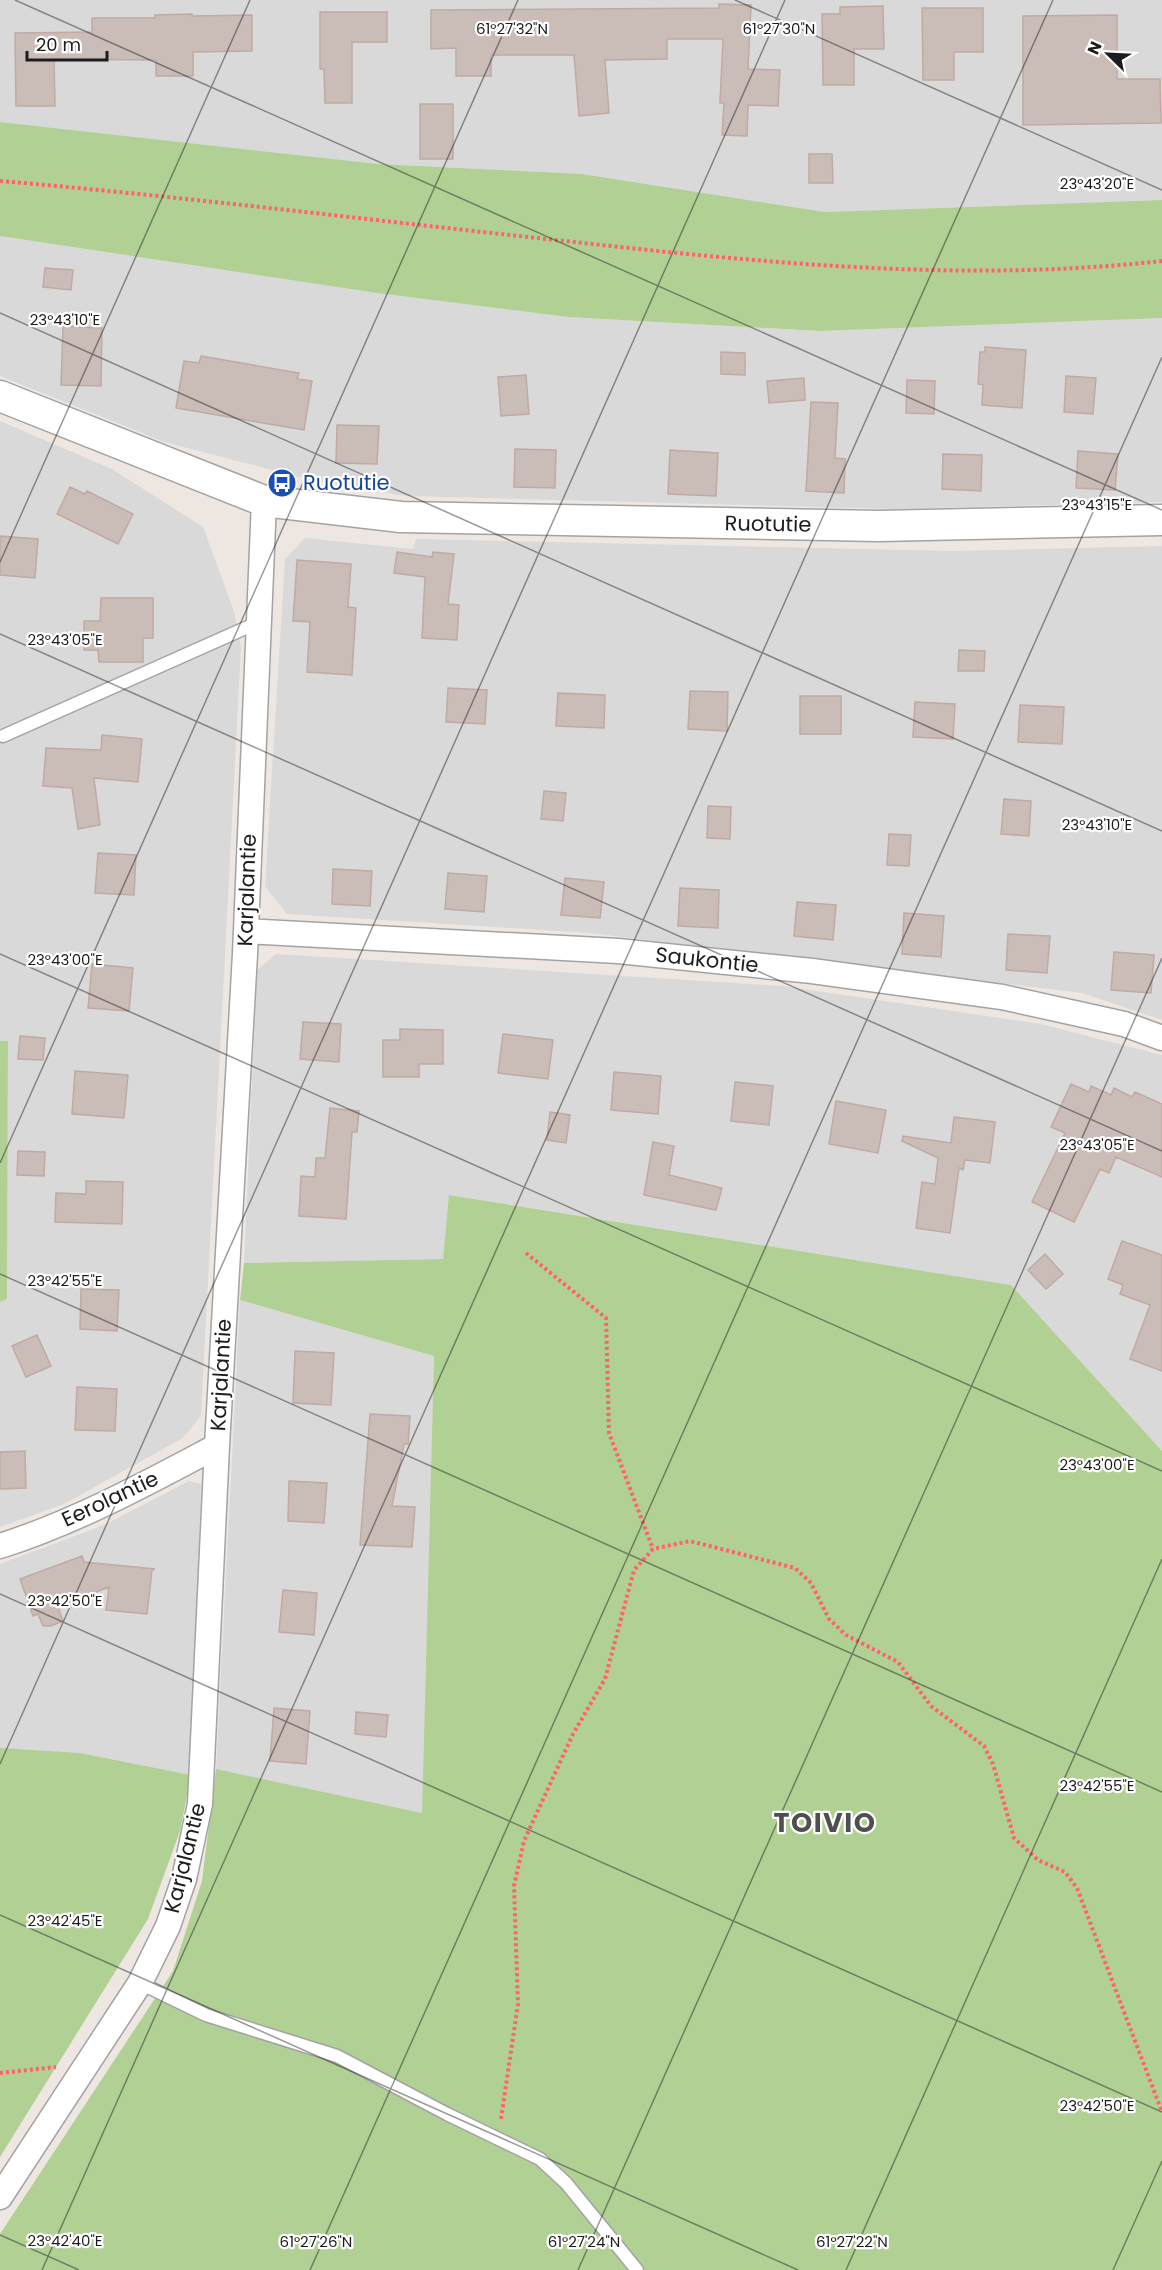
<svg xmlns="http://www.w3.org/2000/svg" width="1162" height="2270" font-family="Poppins,sans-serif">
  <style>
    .residential { fill: #dad9d9 }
    .forest { fill: #b1d094 }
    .building { fill: #cabcb7; stroke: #c0aaa3; stroke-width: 1.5 }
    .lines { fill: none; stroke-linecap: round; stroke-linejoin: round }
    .service-casing { stroke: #a3a3a3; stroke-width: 15 }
    .minor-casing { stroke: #a3a3a3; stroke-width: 27 }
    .tertiary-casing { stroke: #a3a3a3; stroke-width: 33 }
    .path { stroke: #ff616f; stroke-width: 4; stroke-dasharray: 3 3; stroke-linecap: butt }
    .service { stroke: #fff; stroke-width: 12 }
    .minor { stroke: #fff; stroke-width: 24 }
    .tertiary { stroke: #fff; stroke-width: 30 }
    .ticks { fill: none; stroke: #1c1c1c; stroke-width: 1.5; stroke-opacity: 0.45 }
    .labels { text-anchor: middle; stroke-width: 4.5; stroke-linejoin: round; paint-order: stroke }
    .transit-label { font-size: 21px; fill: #164399; stroke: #fff; text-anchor: start }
    .street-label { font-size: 21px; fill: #1c1c1c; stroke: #fff }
    .district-label { font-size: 27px; font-weight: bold; letter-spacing: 1.5px; fill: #4f4f4f; stroke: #fff }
    .ticks-label { font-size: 15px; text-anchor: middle; fill: #1c1c1c; stroke: #fff; stroke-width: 4.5; stroke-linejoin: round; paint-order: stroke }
  </style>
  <rect width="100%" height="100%" fill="#eee7e1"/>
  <!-- residential -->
  <path class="residential" d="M 0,0 L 1162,0 L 1162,200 L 825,212 L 582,174 L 378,164 L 0,122 Z
    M 0,236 L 377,293 L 568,317 L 820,331 L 1162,318 L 1162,502 L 896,509 L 405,496 L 307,479 L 164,442 L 0,376 Z
    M 0,421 L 112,469 L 203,527 L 234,611 L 241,647 L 201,1416 L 183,1438 L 64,1504 L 0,1527 L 0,1302 L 7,1298 L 8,1041 L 0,1041 Z
    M 305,538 L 413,549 L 416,539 L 954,551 L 1162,546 L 1162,1020 L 1082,993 L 590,933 L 287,914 L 265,886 L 285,559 Z
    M 276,954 L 783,986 L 1041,1024 L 1162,1055 L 1162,1451 L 1011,1285 L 450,1195 L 443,1259 L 244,1263 L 257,970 Z
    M 240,1300 L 434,1356 L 422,1813 L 216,1769 Z
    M 189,1481 L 201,1484 L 191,1775 L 80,1753 L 0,1750 L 0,1564 L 104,1525 Z"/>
  <!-- forest -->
  <path class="forest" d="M 0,122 L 378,164 L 582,174 L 825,212 L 1162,200 L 1162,318 L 820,331 L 568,317 L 377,293 L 0,236 Z
    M 0,1041 L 8,1041 L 7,1299 L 0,1302 Z
    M 449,1195 L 1011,1285 L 1162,1451 L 1162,2270 L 0,2270 L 0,2234 L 173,1971 L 202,1881 L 216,1769 L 422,1813 L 434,1356 L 240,1300 L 244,1263 L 443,1259 Z
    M 0,1748 L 80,1753 L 191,1775 L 180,1831 L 148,1919 L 0,2157 Z"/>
  <!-- building -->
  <path class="building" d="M 719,4 L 751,5 L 748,69 L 780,70 L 778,106 L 748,105 L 747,136 L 722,135 L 724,103 L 720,103 L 723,39 L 667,39 L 667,59 L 605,60 L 609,113 L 579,116 L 574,55 L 491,55 L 491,76 L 456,76 L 456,48 L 431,49 L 431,10 L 719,8 Z
    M 883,6 L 884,49 L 854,49 L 854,85 L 823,85 L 822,14 L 840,14 L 840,7 Z
    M 922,8 L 983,8 L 983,52 L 954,52 L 954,80 L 923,80 Z
    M 320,12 L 387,12 L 387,42 L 352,42 L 352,103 L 325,103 L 324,69 L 320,69 Z
    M 192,14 L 192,16 L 252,15 L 252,51 L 193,52 L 193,76 L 156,76 L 156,60 L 54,59 L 55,106 L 16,106 L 15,33 L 92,32 L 92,18 L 155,18 L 155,15 Z
    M 1117,15 L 1117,79 L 1160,79 L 1161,123 L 1023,125 L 1023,16 Z
    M 420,104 L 453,104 L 453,159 L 420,159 Z
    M 809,154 L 832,154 L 833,183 L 809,183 Z
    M 45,268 L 73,270 L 71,290 L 43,287 Z
    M 63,326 L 102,328 L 101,386 L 61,385 Z
    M 985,347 L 1026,350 L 1022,408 L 982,405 L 983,385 L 978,384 L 980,352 L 985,352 Z
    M 721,352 L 745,353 L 745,375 L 721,374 Z
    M 201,356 L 299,373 L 297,379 L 312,381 L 304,430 L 176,408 L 184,361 L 199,363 Z
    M 526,375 L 529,414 L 501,416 L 498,377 Z
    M 1066,376 L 1096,378 L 1093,414 L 1064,412 Z
    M 804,378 L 805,400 L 769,403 L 767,381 Z
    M 907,380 L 935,381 L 934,414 L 906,413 Z
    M 811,402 L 838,403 L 835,458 L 845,459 L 844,493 L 806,491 Z
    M 337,425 L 379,426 L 377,464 L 336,463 Z
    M 515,449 L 556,450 L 555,488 L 514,487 Z
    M 670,450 L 718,453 L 716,496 L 668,494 Z
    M 1078,451 L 1118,454 L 1115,490 L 1076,488 Z
    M 943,454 L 982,455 L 981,491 L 942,489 Z
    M 70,487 L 85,494 L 87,491 L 133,514 L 118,544 L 57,514 Z
    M 0,536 L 38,539 L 35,578 L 0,575 Z
    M 397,552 L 432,557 L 433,552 L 454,554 L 448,604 L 459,605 L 457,640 L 422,638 L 425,577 L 394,573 Z
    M 297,560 L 351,564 L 348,607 L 356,608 L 352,675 L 307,672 L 310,622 L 293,621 Z
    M 101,598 L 153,598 L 153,638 L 143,638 L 143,662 L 99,662 L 98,650 L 84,650 L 84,621 L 100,621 Z
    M 959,650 L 985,651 L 984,671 L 958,671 Z
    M 448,688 L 487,690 L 485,724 L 446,722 Z
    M 690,691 L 728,692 L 727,731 L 688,729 Z
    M 558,693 L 605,695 L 604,728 L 556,726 Z
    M 800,696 L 841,696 L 841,734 L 800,734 Z
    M 915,702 L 955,704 L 953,739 L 913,737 Z
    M 1020,705 L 1064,707 L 1062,744 L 1018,742 Z
    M 102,735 L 142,739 L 138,782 L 94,778 L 100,825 L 78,829 L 72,788 L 43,786 L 46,748 L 101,750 Z
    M 544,791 L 566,793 L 563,821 L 541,819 Z
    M 1004,799 L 1031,801 L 1029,836 L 1001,834 Z
    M 708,806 L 731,807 L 730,839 L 707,838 Z
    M 889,834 L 911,835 L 909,866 L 887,865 Z
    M 98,853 L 136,855 L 134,895 L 95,893 Z
    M 333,869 L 372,871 L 370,906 L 332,904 Z
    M 448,873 L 487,876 L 484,912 L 445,909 Z
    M 565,878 L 604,882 L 600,918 L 561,915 Z
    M 680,888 L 719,890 L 718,928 L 678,926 Z
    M 797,902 L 836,905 L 833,940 L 794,936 Z
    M 904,913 L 944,916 L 941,957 L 902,954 Z
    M 1008,934 L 1050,936 L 1047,973 L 1006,970 Z
    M 1114,952 L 1154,955 L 1151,993 L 1111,990 Z
    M 92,964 L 133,968 L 129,1011 L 88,1008 Z
    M 303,1022 L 341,1024 L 339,1062 L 300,1059 Z
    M 400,1029 L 443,1030 L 443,1064 L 419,1064 L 419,1077 L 383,1077 L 383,1040 L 400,1040 Z
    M 503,1034 L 553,1040 L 548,1079 L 498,1073 Z
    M 20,1036 L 45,1038 L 43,1060 L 18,1059 Z
    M 75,1071 L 128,1075 L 124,1118 L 72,1114 Z
    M 614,1072 L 661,1076 L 658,1114 L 611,1110 Z
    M 735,1082 L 773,1086 L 769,1125 L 731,1121 Z
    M 1071,1084 L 1089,1092 L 1091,1086 L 1111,1095 L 1114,1088 L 1132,1097 L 1135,1092 L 1162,1104 L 1162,1177 L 1116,1157 L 1109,1173 L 1100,1169 L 1074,1222 L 1032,1202 L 1065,1133 L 1051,1127 Z
    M 836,1101 L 886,1110 L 878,1153 L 829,1144 Z
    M 330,1108 L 359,1111 L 357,1132 L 352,1132 L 346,1219 L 299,1216 L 301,1176 L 315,1177 L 316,1158 L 325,1158 Z
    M 550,1112 L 570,1115 L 566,1143 L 547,1140 Z
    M 954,1117 L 995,1122 L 990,1163 L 965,1160 L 963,1170 L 959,1168 L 950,1233 L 916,1228 L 922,1182 L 935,1184 L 938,1158 L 902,1141 L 903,1136 L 951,1143 Z
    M 653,1142 L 674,1146 L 669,1175 L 722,1188 L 716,1210 L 644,1195 Z
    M 18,1151 L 45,1152 L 44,1176 L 17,1175 Z
    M 86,1181 L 123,1182 L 122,1224 L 55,1222 L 56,1193 L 86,1194 Z
    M 1122,1241 L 1162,1255 L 1162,1371 L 1130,1359 L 1150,1305 L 1120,1294 L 1123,1285 L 1108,1279 Z
    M 1045,1254 L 1063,1274 L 1046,1289 L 1028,1270 Z
    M 81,1289 L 119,1290 L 117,1331 L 80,1329 Z
    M 37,1335 L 51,1366 L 26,1377 L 12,1346 Z
    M 295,1351 L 334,1353 L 331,1405 L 293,1403 Z
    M 77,1387 L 117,1389 L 115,1431 L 75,1430 Z
    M 370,1414 L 410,1416 L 408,1444 L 404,1444 L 392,1506 L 415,1507 L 412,1547 L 360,1545 Z
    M 25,1451 L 26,1488 L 0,1489 L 0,1452 Z
    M 289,1481 L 327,1483 L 324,1523 L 288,1521 Z
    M 82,1556 L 84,1562 L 155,1569 L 152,1570 L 147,1614 L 106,1610 L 109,1587 L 63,1605 L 57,1604 L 63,1621 L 51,1626 L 43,1626 L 38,1614 L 33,1616 L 20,1579 Z
    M 283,1590 L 317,1593 L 314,1635 L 279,1632 Z
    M 274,1708 L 310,1711 L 306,1764 L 270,1761 Z
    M 356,1712 L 388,1715 L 386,1737 L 355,1734 Z"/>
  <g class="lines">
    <!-- service casing -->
    <g class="service-casing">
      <path id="service" d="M 3,736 L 259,622
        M 140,1983 L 206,2015 L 337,2056 L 447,2114 L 540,2159 L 566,2183 L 637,2270"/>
    </g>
    <!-- minor casing -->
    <g class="minor-casing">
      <path id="minor" d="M 246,931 L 618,951 L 812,971 L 1002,997 L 1124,1024 L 1162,1038
        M 0,1546 C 76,1522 147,1483 217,1446
        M 0,2197 L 140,1983 L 168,1926 L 184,1879 L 200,1804 L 217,1446 L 245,954 L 264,501"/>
    </g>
    <!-- tertiary casing -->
    <g class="tertiary-casing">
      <path id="tertiary" d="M 0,396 L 264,501 L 401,517 L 879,526 L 1162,520"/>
    </g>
    <!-- path -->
    <path class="path" d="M 0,181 C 189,197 377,221 565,241 C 763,263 964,283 1162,261
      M 526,1253 L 606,1318 L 609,1433 L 653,1549
      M 0,2073 L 56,2067
      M 501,2119 L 518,2004 L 514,1886 L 524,1841 L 573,1734 L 605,1679 L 634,1570 L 653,1549 L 690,1541 L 795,1568 L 811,1583 L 829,1619 L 846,1635 L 898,1662 L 931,1706 L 984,1746 L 993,1764 L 1014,1838 L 1038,1860 L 1065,1872 L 1077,1888 L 1162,2112"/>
    <!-- service -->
    <use href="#service" class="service"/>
    <!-- minor -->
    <use href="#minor" class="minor"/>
    <!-- tertiary -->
    <use href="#tertiary" class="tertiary"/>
  </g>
  <!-- ticks -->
  <path class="ticks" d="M 15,0 L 1162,510M 735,0 L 1162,190M 0,313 L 1162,831M 0,562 L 250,0M 0,634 L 1162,1151M 0,954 L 1162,1471M 0,1163 L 518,0M 0,1274 L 1162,1792M 0,1594 L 1162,2112M 0,1764 L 785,0M 0,1915 L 798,2270M 0,2235 L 79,2270M 42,2270 L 1053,0M 310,2270 L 1162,357M 578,2270 L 1162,958M 846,2270 L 1162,1559M 1113,2270 L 1162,2161"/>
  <!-- icons -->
  <defs>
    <g id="bus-disc" transform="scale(1.5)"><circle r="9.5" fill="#1a4fb4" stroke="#fff"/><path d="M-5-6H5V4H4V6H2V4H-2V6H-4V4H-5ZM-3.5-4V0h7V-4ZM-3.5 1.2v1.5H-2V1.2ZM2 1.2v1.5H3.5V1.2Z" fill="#fff"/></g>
  </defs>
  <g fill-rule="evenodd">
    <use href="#bus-disc" x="282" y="483"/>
  </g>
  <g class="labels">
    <!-- transit labels -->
    <g class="transit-label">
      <text x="303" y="490">Ruotutie</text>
    </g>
    <!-- street labels -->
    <g class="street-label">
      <text transform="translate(768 524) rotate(1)" y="7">Ruotutie</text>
      <text transform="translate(247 890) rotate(-88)" y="7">Karjalantie</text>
      <text transform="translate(707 960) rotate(6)" y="7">Saukontie</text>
      <text transform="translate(221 1375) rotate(-87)" y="7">Karjalantie</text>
      <text transform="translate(110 1499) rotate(-25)" y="7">Eerolantie</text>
      <text transform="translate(185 1858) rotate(-76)" y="7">Karjalantie</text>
    </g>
    <!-- district labels -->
    <g class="district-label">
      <text x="825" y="1832">TOIVIO</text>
    </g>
  </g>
  <g class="ticks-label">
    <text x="512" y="34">61°27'32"N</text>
    <text x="779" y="34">61°27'30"N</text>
    <text x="1097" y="189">23°43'20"E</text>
    <text x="65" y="325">23°43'10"E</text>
    <text x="1097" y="510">23°43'15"E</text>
    <text x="65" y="645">23°43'05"E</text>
    <text x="1097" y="830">23°43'10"E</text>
    <text x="65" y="965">23°43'00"E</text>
    <text x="1097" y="1150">23°43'05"E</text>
    <text x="65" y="1286">23°42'55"E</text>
    <text x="1097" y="1470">23°43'00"E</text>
    <text x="65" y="1606">23°42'50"E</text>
    <text x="1097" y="1791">23°42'55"E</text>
    <text x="65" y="1926">23°42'45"E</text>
    <text x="1097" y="2111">23°42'50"E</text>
    <text x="65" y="2246">23°42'40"E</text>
    <text x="316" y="2247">61°27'26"N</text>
    <text x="584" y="2247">61°27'24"N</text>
    <text x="852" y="2247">61°27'22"N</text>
  </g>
  <!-- north arrow -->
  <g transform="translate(1108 54) rotate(294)" stroke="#ffffff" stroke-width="4.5" paint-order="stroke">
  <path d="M0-4.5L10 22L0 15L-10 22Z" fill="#1c1c1c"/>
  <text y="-9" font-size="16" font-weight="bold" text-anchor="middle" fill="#1c1c1c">N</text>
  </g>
  <!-- scale -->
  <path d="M27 51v9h80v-9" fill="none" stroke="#1c1c1c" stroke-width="3"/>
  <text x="36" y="51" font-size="18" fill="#1c1c1c" stroke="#ffffff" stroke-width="4.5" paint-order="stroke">20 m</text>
</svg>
